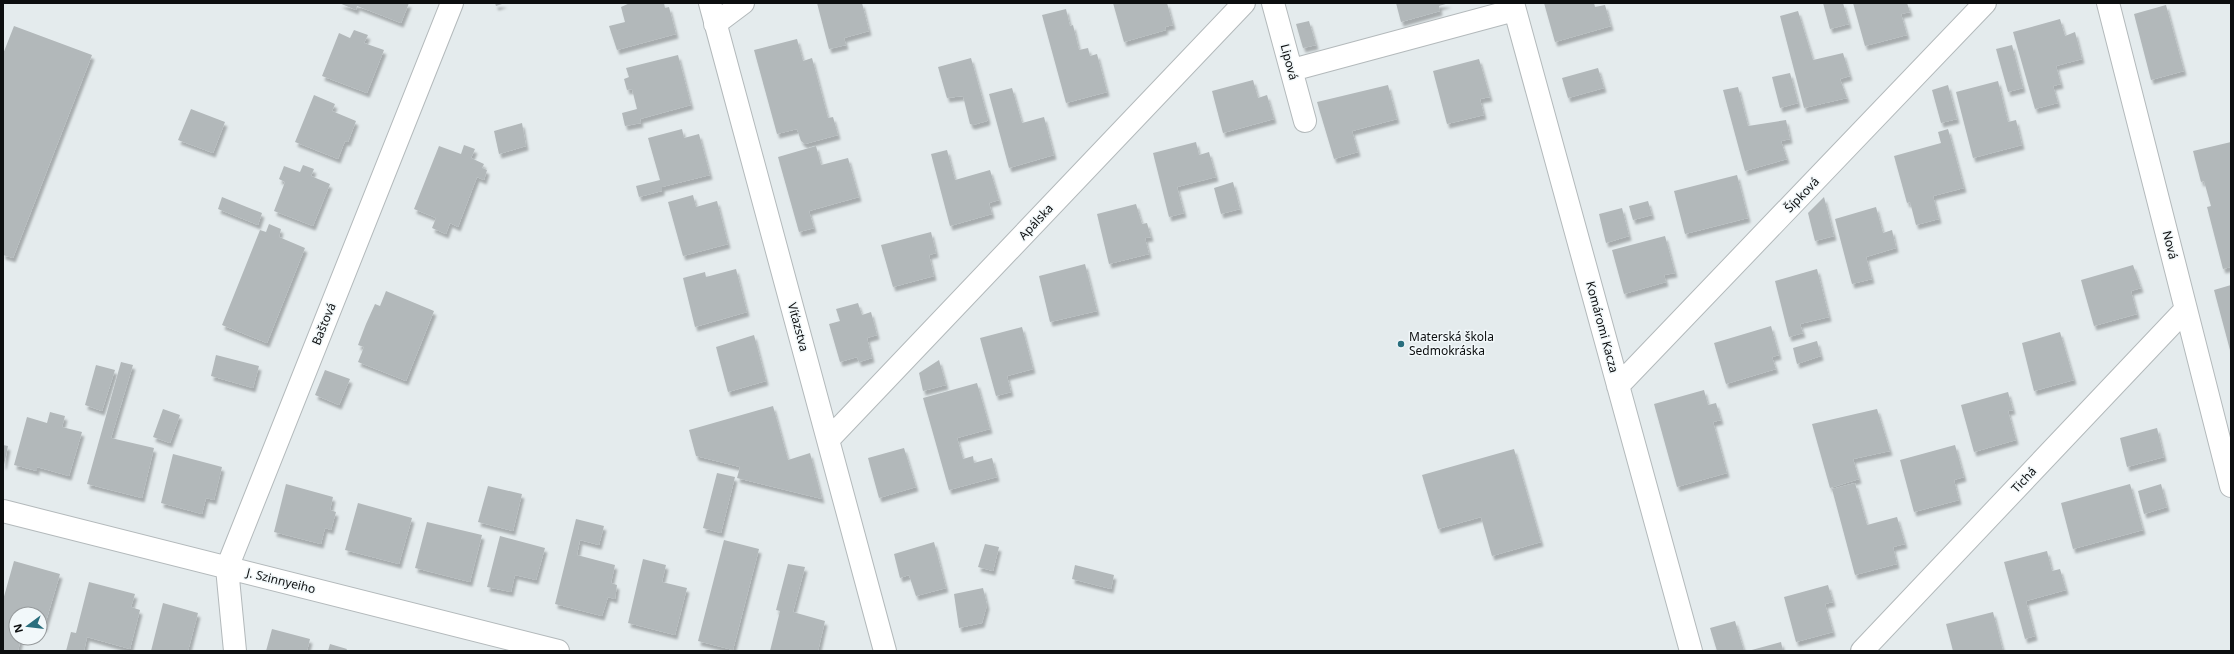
<svg xmlns="http://www.w3.org/2000/svg" width="2234" height="654" font-family="'Noto Sans',sans-serif">
  <style>
    .building { fill: #b2b8ba; filter: url(#shadow) }
    .lines { fill: none; stroke-linecap: round; stroke-linejoin: round }
    .street-casing { stroke: #b3b9bb; stroke-width: 24 }
    .street { stroke: #fff; stroke-width: 22 }
    .poi-dot { fill: #296e7d; stroke: #f2f8fa; stroke-width: 1.5 }
    .labels { text-anchor: middle; stroke-width: 3; stroke-linejoin: round; paint-order: stroke }
    .street-label { font-size: 12px; fill: #0c0e0f; stroke: #f2f8fa }
    .poi-label { font-size: 12px; fill: #0c0e0f; stroke: #f2f8fa; text-anchor: start }
  </style>
  <defs>
    <filter id="shadow"><feDropShadow dx="2.5" dy="4.5" stdDeviation="1" flood-color="#0004"/></filter>
  </defs>
  <rect width="100%" height="100%" fill="#e4ebed"/>
  <!-- building -->
  <path class="building" d="M 339,3 L 409,3 L 401,23 L 357,6 L 356,10 Z
    M 495,3 L 505,3 L 496,6 Z
    M 630,3 L 664,3 L 665,8 L 669,7 L 676,34 L 617,50 L 609,26 L 625,22 L 621,7 Z
    M 817,3 L 862,3 L 869,31 L 844,38 L 846,45 L 829,49 Z
    M 1113,3 L 1167,3 L 1173,25 L 1165,27 L 1166,30 L 1124,42 Z
    M 1396,3 L 1449,3 L 1439,6 L 1440,11 L 1401,22 Z
    M 1544,3 L 1594,3 L 1595,7 L 1605,5 L 1611,26 L 1555,42 Z
    M 1823,3 L 1843,3 L 1849,24 L 1830,29 Z
    M 1853,3 L 1907,3 L 1910,12 L 1901,14 L 1907,35 L 1865,46 Z
    M 2166,5 L 2184,71 L 2151,80 L 2134,14 Z
    M 1066,9 L 1070,26 L 1073,25 L 1079,50 L 1088,48 L 1090,56 L 1097,54 L 1107,92 L 1066,103 L 1042,15 Z
    M 1798,11 L 1813,60 L 1843,53 L 1850,76 L 1840,79 L 1847,98 L 1804,108 L 1780,16 Z
    M 2060,19 L 2065,36 L 2075,32 L 2082,59 L 2056,66 L 2061,84 L 2053,86 L 2058,103 L 2035,109 L 2013,32 Z
    M 1309,21 L 1316,45 L 1303,48 L 1296,24 Z
    M 14,26 L 92,55 L 13,258 L 3,255 L 3,54 Z
    M 354,30 L 368,35 L 364,43 L 384,50 L 367,93 L 322,76 L 339,33 L 350,38 Z
    M 797,39 L 803,61 L 812,58 L 828,118 L 833,117 L 838,135 L 805,144 L 801,141 L 797,129 L 777,134 L 754,50 Z
    M 2012,45 L 2023,88 L 2008,92 L 1996,49 Z
    M 678,55 L 691,105 L 640,119 L 641,123 L 625,126 L 622,113 L 637,109 L 632,89 L 627,90 L 624,79 L 629,77 L 626,68 Z
    M 971,58 L 988,119 L 987,121 L 973,125 L 970,124 L 963,96 L 947,98 L 938,67 Z
    M 1479,59 L 1490,97 L 1480,99 L 1484,115 L 1447,124 L 1433,71 Z
    M 1598,68 L 1604,88 L 1568,98 L 1562,78 Z
    M 1790,73 L 1798,103 L 1780,108 L 1772,77 Z
    M 1253,80 L 1258,98 L 1267,95 L 1274,119 L 1223,133 L 1212,91 Z
    M 1998,81 L 2008,122 L 2016,120 L 2022,145 L 1973,158 L 1956,92 Z
    M 1388,85 L 1397,119 L 1352,131 L 1358,152 L 1334,159 L 1317,102 Z
    M 1948,85 L 1957,119 L 1941,123 L 1932,90 Z
    M 1738,87 L 1748,126 L 1786,120 L 1790,139 L 1781,141 L 1787,159 L 1745,171 L 1723,90 Z
    M 1012,88 L 1022,123 L 1044,117 L 1054,155 L 1009,168 L 989,94 Z
    M 314,95 L 335,104 L 332,111 L 356,121 L 348,142 L 345,141 L 338,159 L 295,142 Z
    M 191,109 L 225,122 L 213,153 L 178,140 Z
    M 522,123 L 526,146 L 499,154 L 494,131 Z
    M 682,129 L 684,138 L 699,134 L 710,175 L 662,187 L 662,191 L 639,197 L 636,186 L 660,180 L 648,138 Z
    M 1948,129 L 1964,188 L 1933,196 L 1939,219 L 1916,225 L 1910,202 L 1907,203 L 1894,156 L 1941,143 L 1938,132 Z
    M 1196,142 L 1199,155 L 1209,152 L 1216,177 L 1177,187 L 1184,213 L 1169,217 L 1153,153 Z
    M 2231,142 L 2231,267 L 2223,269 L 2207,207 L 2211,206 L 2204,181 L 2201,182 L 2193,151 Z
    M 464,145 L 475,149 L 471,158 L 484,164 L 482,168 L 487,170 L 484,180 L 477,177 L 458,227 L 450,223 L 446,234 L 432,228 L 436,218 L 414,209 L 439,146 L 461,154 Z
    M 816,146 L 821,165 L 848,158 L 859,197 L 809,211 L 814,228 L 799,232 L 778,157 Z
    M 947,150 L 955,180 L 990,170 L 999,200 L 989,203 L 992,214 L 950,226 L 931,154 Z
    M 303,165 L 314,169 L 311,176 L 330,184 L 313,226 L 274,211 L 285,182 L 279,179 L 284,166 L 300,172 Z
    M 1737,175 L 1748,218 L 1685,234 L 1674,191 Z
    M 1233,182 L 1240,209 L 1221,214 L 1214,188 Z
    M 693,195 L 696,207 L 717,201 L 728,244 L 683,256 L 668,202 Z
    M 222,197 L 262,213 L 258,225 L 218,209 Z
    M 1824,197 L 1834,236 L 1815,241 L 1808,213 Z
    M 1648,201 L 1652,215 L 1633,220 L 1629,206 Z
    M 1136,204 L 1142,224 L 1147,223 L 1151,237 L 1145,238 L 1149,254 L 1109,264 L 1097,214 Z
    M 1876,207 L 1883,233 L 1892,230 L 1896,248 L 1866,257 L 1872,279 L 1852,284 L 1835,219 Z
    M 1622,208 L 1629,236 L 1606,243 L 1599,214 Z
    M 269,224 L 281,229 L 279,237 L 305,248 L 267,343 L 222,325 L 260,230 L 266,232 Z
    M 931,232 L 936,253 L 929,255 L 934,276 L 893,287 L 881,245 Z
    M 1665,236 L 1675,273 L 1664,275 L 1666,282 L 1624,294 L 1612,250 Z
    M 1085,264 L 1097,311 L 1050,322 L 1039,276 Z
    M 2133,265 L 2141,288 L 2131,291 L 2137,314 L 2094,326 L 2081,280 Z
    M 736,269 L 747,312 L 695,327 L 683,278 L 705,272 L 706,277 Z
    M 1817,269 L 1829,317 L 1800,324 L 1803,333 L 1789,337 L 1775,281 Z
    M 2231,285 L 2231,350 L 2230,350 L 2214,290 Z
    M 386,291 L 434,311 L 406,381 L 358,362 L 364,347 L 358,345 L 366,324 L 375,304 L 380,306 Z
    M 858,303 L 862,315 L 871,312 L 877,335 L 867,338 L 872,358 L 859,362 L 857,357 L 840,362 L 829,324 L 840,321 L 836,309 Z
    M 1771,326 L 1779,355 L 1772,357 L 1776,369 L 1726,384 L 1714,343 Z
    M 1022,327 L 1033,369 L 1007,376 L 1011,392 L 996,396 L 980,338 Z
    M 2060,332 L 2074,380 L 2034,391 L 2022,343 Z
    M 754,335 L 766,381 L 728,392 L 716,347 Z
    M 1817,341 L 1821,356 L 1797,364 L 1793,348 Z
    M 216,355 L 259,366 L 253,388 L 211,376 Z
    M 939,360 L 946,385 L 923,391 L 919,373 Z
    M 121,362 L 133,365 L 111,438 L 154,448 L 142,498 L 87,484 Z
    M 96,365 L 115,370 L 102,411 L 85,405 Z
    M 325,370 L 350,379 L 339,405 L 315,395 Z
    M 977,383 L 990,429 L 957,438 L 963,459 L 973,456 L 974,463 L 992,458 L 997,477 L 949,490 L 923,398 Z
    M 1704,390 L 1708,405 L 1716,403 L 1721,420 L 1713,422 L 1727,473 L 1677,487 L 1654,404 Z
    M 2008,392 L 2013,410 L 2008,411 L 2016,440 L 1974,452 L 1961,405 Z
    M 773,406 L 788,460 L 810,453 L 822,499 L 737,478 L 740,467 L 696,456 L 689,430 Z
    M 163,409 L 180,415 L 170,443 L 153,437 Z
    M 1877,409 L 1890,451 L 1853,459 L 1859,479 L 1830,488 L 1812,424 Z
    M 50,412 L 65,416 L 62,427 L 82,432 L 69,476 L 37,467 L 37,471 L 14,465 L 27,417 L 47,423 Z
    M 2157,428 L 2164,457 L 2127,467 L 2120,438 Z
    M 3,445 L 8,446 L 4,465 L 3,465 Z
    M 1955,445 L 1964,477 L 1954,480 L 1959,500 L 1914,512 L 1900,460 Z
    M 904,448 L 916,487 L 879,498 L 868,458 Z
    M 1514,449 L 1541,542 L 1492,556 L 1481,517 L 1438,529 L 1422,475 Z
    M 173,454 L 222,467 L 214,500 L 206,498 L 202,514 L 161,503 Z
    M 717,473 L 735,477 L 721,533 L 703,528 Z
    M 1855,483 L 1867,525 L 1897,517 L 1905,544 L 1893,547 L 1897,564 L 1855,575 L 1832,489 Z
    M 286,484 L 333,497 L 330,510 L 336,512 L 331,530 L 325,528 L 321,544 L 274,532 Z
    M 2130,484 L 2143,530 L 2073,549 L 2061,503 Z
    M 2161,484 L 2167,507 L 2144,514 L 2138,491 Z
    M 488,486 L 522,494 L 513,531 L 478,522 Z
    M 358,503 L 412,518 L 399,564 L 345,550 Z
    M 576,519 L 604,526 L 599,545 L 580,540 L 577,555 L 615,565 L 611,583 L 617,585 L 615,599 L 608,597 L 602,616 L 555,604 Z
    M 427,522 L 482,535 L 470,582 L 415,568 Z
    M 500,536 L 545,548 L 536,580 L 515,575 L 511,592 L 487,587 Z
    M 724,540 L 759,549 L 733,650 L 698,641 Z
    M 934,542 L 946,588 L 916,596 L 909,575 L 900,578 L 894,554 Z
    M 985,544 L 999,547 L 993,571 L 978,567 Z
    M 2047,551 L 2052,571 L 2060,569 L 2066,590 L 2026,601 L 2035,636 L 2025,639 L 2004,562 Z
    M 643,559 L 666,565 L 662,582 L 687,588 L 675,635 L 628,623 Z
    M 14,561 L 60,574 L 44,628 L 40,627 L 40,614 L 16,614 L 16,638 L 21,638 L 18,651 L 3,651 L 3,600 Z
    M 788,564 L 805,567 L 793,612 L 825,621 L 818,651 L 770,651 L 780,611 L 776,610 Z
    M 1075,565 L 1114,575 L 1111,589 L 1072,579 Z
    M 89,582 L 135,594 L 131,607 L 140,610 L 130,649 L 87,637 L 84,651 L 66,651 L 71,632 L 76,633 Z
    M 1828,585 L 1833,602 L 1825,604 L 1833,632 L 1796,642 L 1784,597 Z
    M 983,588 L 987,605 L 982,623 L 959,628 L 954,594 Z
    M 163,603 L 198,613 L 188,651 L 151,651 Z
    M 1993,612 L 2003,651 L 1953,651 L 1946,624 Z
    M 1735,621 L 1744,651 L 1717,651 L 1710,628 Z
    M 272,629 L 310,639 L 307,651 L 266,651 Z
    M 1781,642 L 1783,651 L 1748,651 Z
    M 330,644 L 347,649 L 346,651 L 328,651 Z"/>
  <g class="lines">
    <!-- street casing -->
    <g class="street-casing">
      <path id="street" d="M 710,3 L 885,651
        M 1273,3 L 1305,121
        M 1513,3 L 1691,651
        M 2108,3 L 2231,486
        M 715,24 L 743,3
        M 1292,70 L 1515,10
        M 1618,386 L 1985,3
        M 828,440 L 1244,3
        M 3,511 L 558,651
        M 235,651 L 227,568 L 452,3
        M 1862,651 L 2186,309"/>
    </g>
    <!-- street -->
    <use href="#street" class="street"/>
  </g>
  <!-- markers -->
  <circle class="poi-dot" cx="1401" cy="344" r="4"/>
  <g class="labels">
    <!-- street labels -->
    <g class="street-label">
      <text transform="translate(1289 62) rotate(75)" y="4">Lipová</text>
      <text transform="translate(1802 195) rotate(-46)" y="4">Šípková</text>
      <text transform="translate(1036 222) rotate(-47)" y="4">Apálska</text>
      <text transform="translate(2170 245) rotate(76)" y="4">Nová</text>
      <text transform="translate(324 324) rotate(-68)" y="4">Baštová</text>
      <text transform="translate(798 327) rotate(75)" y="4">Víťazstva</text>
      <text transform="translate(1602 327) rotate(75)" y="4">Komáromi Kacza</text>
      <text transform="translate(2024 480) rotate(-47)" y="4">Tichá</text>
      <text transform="translate(281 581) rotate(14)" y="4">J. Szinnyeiho</text>
    </g>
    <!-- poi labels -->
    <g class="poi-label">
      <text x="1409" y="341">Materská škola<tspan x="1409" dy="14">Sedmokráska</tspan></text>
    </g>
  </g>
  <!-- border -->
  <rect width="2234" height="654" fill="none" stroke="#0c0e0f" stroke-width="8"/>
  <!-- north arrow -->
  <g transform="translate(28 626) rotate(255)"><circle r="19" fill="#f2f8fa" stroke="#969a9c"/>
  <path d="M0-3L7 15L0 10L-7 15Z" fill="#296e7d"/>
  <text y="-6" font-size="11" font-weight="bold" text-anchor="middle" fill="#0c0e0f">N</text>
  </g>
</svg>
